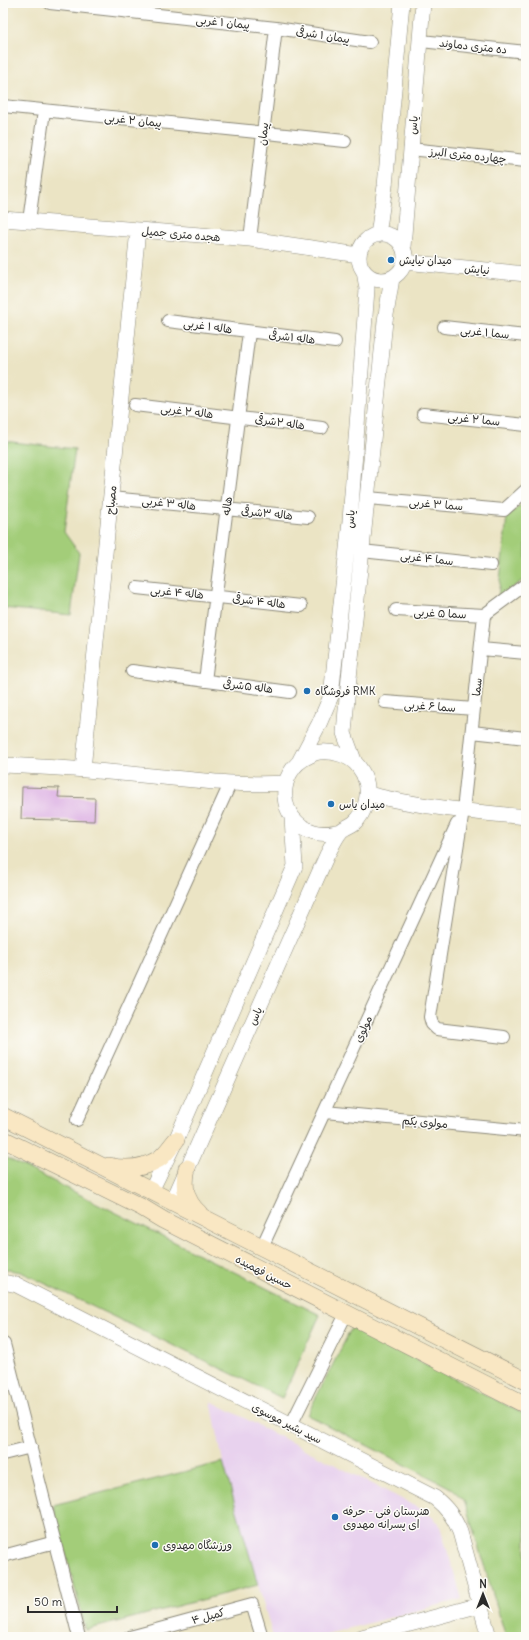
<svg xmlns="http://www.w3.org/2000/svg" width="529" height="1640" font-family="Delius,'Playpen Sans Arabic',sans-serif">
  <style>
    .built { fill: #e8d2ee }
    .green { fill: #a3cd79; stroke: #677c52 }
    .building { fill: #d8a6e1 }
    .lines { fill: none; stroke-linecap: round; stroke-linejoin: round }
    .minor-casing { stroke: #8b8878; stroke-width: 14 }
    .tertiary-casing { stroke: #8b8878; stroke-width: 16 }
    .secondary-casing { stroke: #8b8878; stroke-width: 18 }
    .minor { stroke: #fff; stroke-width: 12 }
    .tertiary { stroke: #fff; stroke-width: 15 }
    .secondary { stroke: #f9e7c3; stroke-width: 17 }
    .poi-dot { fill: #1f6fb2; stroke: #fdfcf7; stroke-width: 1.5 }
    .labels { text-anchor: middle; stroke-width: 3; stroke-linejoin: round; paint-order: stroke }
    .street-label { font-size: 11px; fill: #2b2b2b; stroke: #fdfcf7 }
    .poi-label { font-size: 11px; fill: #2b2b2b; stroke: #fdfcf7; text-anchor: start }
  </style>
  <rect width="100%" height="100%" fill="#fdfcf7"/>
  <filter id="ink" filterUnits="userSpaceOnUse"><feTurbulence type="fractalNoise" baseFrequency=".025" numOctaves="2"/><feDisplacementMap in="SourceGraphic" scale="8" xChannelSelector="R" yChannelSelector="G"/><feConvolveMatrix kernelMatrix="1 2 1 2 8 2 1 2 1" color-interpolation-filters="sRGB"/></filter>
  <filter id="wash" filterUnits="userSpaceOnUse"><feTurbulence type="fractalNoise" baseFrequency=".012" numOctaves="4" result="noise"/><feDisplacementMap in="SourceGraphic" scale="16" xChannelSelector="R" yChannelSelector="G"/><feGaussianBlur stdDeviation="0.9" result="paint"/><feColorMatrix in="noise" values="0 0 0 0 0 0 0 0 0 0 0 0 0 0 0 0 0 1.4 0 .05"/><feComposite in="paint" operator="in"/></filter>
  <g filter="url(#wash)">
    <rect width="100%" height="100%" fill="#ebe4c4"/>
    <!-- built -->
    <path class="built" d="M 211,1401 L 425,1511 L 439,1523 L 462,1599 L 315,1637 L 273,1637 L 223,1462 Z"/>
    <!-- green -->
    <path class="green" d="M 3,441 L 75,449 L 64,532 L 79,553 L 71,615 L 3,608 Z
      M 526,501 L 526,578 L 498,598 L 507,516 Z
      M 3,1156 L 320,1315 L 282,1398 L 21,1272 L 3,1269 Z
      M 352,1327 L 526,1415 L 526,1637 L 506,1637 L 464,1500 L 451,1488 L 307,1415 Z
      M 223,1462 L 258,1585 L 86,1630 L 53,1505 Z"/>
    <g id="blocks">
      <!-- building -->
      <path class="building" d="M 22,787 L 59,788 L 58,797 L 95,798 L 94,821 L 21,819 Z"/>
    </g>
  </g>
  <g filter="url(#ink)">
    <use href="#blocks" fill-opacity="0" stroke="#8b8878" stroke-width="1"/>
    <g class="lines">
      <!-- minor casing -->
      <g class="minor-casing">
        <path id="minor" d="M 50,3 L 276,28 L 370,42
          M 421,41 L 526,52
          M 3,106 L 345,141
          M 410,149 L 526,161
          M 29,221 L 44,111
          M 250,239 L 276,28
          M 168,321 L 335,342
          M 444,327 L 526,336
          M 135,405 L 322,428
          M 423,414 L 526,425
          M 111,498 L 308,517
          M 368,498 L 504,510 L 526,490
          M 362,551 L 491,565
          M 137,588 L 301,606
          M 396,610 L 484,615
          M 481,649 L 526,653
          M 132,671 L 290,692
          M 205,681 L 249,332
          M 385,702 L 474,709
          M 472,732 L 526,738
          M 504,1037 L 437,1029 L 432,1024 L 430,1017 L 463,811 L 484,615 L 526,584
          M 325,1112 L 526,1131
          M 77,1120 L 230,784
          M 262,1247 L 457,824
          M 3,1345 L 4,1344 L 79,1637
          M 291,1425 L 346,1314
          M 3,1454 L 31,1447
          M 3,1556 L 55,1542
          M 130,1637 L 252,1604 L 262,1637"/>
      </g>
      <!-- tertiary casing -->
      <g class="tertiary-casing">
        <path id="tertiary" d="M 3,219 L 250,239 L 359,255
          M359 257a23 23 0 1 1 46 0a23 23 0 1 1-46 0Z
          M 378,235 L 385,186 L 402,3
          M 403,247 L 423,3
          M 405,262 L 526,274
          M 300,760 L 319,724 L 331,696 L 350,521 L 367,289 L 364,271
          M 355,763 L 344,733 L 347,698 L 385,321 L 392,278
          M 3,765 C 53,767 102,771 152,776 C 197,780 240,786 285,783
          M 83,769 L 138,230
          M 368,794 C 420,807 473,812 526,817
          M 151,1191 L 176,1140 L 295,866 L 292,817
          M 173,1201 L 327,855 C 331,848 335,838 341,831 C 344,828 350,826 354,823 C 366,813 371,791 364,776 C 363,773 360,769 358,766 C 350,755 333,751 320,752 C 316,752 312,754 309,756 C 274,772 278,822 314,832 C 323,835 332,833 341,831
          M 3,1282 L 17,1285 L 435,1498 C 447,1508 454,1517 460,1532 L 489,1637
          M 362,1637 L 480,1605"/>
      </g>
      <!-- secondary casing -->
      <g class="secondary-casing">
        <path id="secondary" d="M 3,1116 L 526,1381
          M 3,1139 L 143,1208 L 163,1220 L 526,1405
          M 109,1166 C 126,1170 144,1168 159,1159 C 165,1155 171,1146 176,1140
          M 187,1168 C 183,1186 185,1201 199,1213"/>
      </g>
      <!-- minor -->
      <use href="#minor" class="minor"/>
      <!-- tertiary -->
      <use href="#tertiary" class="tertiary"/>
      <!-- secondary -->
      <use href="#secondary" class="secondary"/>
    </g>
  </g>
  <!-- markers -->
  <g class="poi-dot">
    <circle cx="391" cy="260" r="4"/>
    <circle cx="307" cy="691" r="4"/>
    <circle cx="331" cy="804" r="4"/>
    <circle cx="335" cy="1517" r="4"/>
    <circle cx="155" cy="1545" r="4"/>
  </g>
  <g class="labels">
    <!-- street labels -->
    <g class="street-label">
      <text transform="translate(223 22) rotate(6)" y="4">پیمان ۱ غربی</text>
      <text transform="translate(323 35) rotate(9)" y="4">پیمان ۱ شرقی</text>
      <text transform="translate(473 46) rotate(6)" y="4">ده متری دماوند</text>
      <text transform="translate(133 120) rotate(6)" y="4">پیمان ۲ غربی</text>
      <text transform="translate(413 125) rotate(-84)" y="4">یاس</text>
      <text transform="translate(263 134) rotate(-83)" y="4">پیمان</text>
      <text transform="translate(468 155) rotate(6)" y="4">چهارده متری البرز</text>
      <text transform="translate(181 234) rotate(5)" y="4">هجده متری جمیل</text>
      <text transform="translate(477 269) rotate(6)" y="4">نیایش</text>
      <text transform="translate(208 326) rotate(8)" y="4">هاله ۱ غربی</text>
      <text transform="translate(485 332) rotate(6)" y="4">سما ۱ غربی</text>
      <text transform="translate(292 337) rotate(7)" y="4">هاله ۱شرقی</text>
      <text transform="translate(187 411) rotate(7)" y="4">هاله ۲ غربی</text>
      <text transform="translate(474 419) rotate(6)" y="4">سما ۲ غربی</text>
      <text transform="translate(280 422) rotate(8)" y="4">هاله ۲شرقی</text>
      <text transform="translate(111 500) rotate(-84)" y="4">مصباح</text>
      <text transform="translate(169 503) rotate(6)" y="4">هاله ۳ غربی</text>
      <text transform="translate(436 504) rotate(5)" y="4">سما ۳ غربی</text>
      <text transform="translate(227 506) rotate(-83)" y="4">هاله</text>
      <text transform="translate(267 513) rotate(6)" y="4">هاله ۳شرقی</text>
      <text transform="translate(350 519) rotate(-85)" y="4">یاس</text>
      <text transform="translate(427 558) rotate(7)" y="4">سما ۴ غربی</text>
      <text transform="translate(177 592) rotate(6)" y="4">هاله ۴ غربی</text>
      <text transform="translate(259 601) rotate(7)" y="4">هاله ۴ شرقی</text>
      <text transform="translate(440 613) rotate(3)" y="4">سما ۵ غربی</text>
      <text transform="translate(248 686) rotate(7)" y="4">هاله ۵شرقی</text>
      <text transform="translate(477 687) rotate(-84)" y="4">سما</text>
      <text transform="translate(430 706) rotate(4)" y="4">سما ۶ غربی</text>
      <text transform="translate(255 1016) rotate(-66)" y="4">یاس</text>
      <text transform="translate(363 1029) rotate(-65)" y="4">مولوی</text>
      <text transform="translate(425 1122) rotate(5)" y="4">مولوی یکم</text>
      <text transform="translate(264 1272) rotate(27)" y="4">حسین فهمیده</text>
      <text transform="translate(287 1423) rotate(27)" y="4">سید بشیر موسوی</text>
      <text transform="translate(208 1616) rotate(-15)" y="4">کمیل ۴</text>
    </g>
    <!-- poi labels -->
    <g class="poi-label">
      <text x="399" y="264">میدان نیایش</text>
      <text x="315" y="695">فروشگاه RMK</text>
      <text x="339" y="808">میدان یاس</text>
      <text x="343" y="1515">هنرستان فنی - حرفه<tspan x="343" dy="13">ای پسرانه مهدوی</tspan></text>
      <text x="163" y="1549">ورزشگاه مهدوی</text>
    </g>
  </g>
  <!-- margin -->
  <rect width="529" height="1640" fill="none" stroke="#fdfcf7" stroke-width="16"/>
  <!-- north arrow -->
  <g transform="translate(483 1594)" stroke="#fdfcf7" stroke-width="3" paint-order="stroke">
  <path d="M0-3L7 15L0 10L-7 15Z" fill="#2b2b2b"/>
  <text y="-6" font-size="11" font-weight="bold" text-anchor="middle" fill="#2b2b2b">N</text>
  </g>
  <!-- scale -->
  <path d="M28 1606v6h89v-6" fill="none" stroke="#2b2b2b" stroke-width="2"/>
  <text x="34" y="1606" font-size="12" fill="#2b2b2b" stroke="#fdfcf7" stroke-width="3" paint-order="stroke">50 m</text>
</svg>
